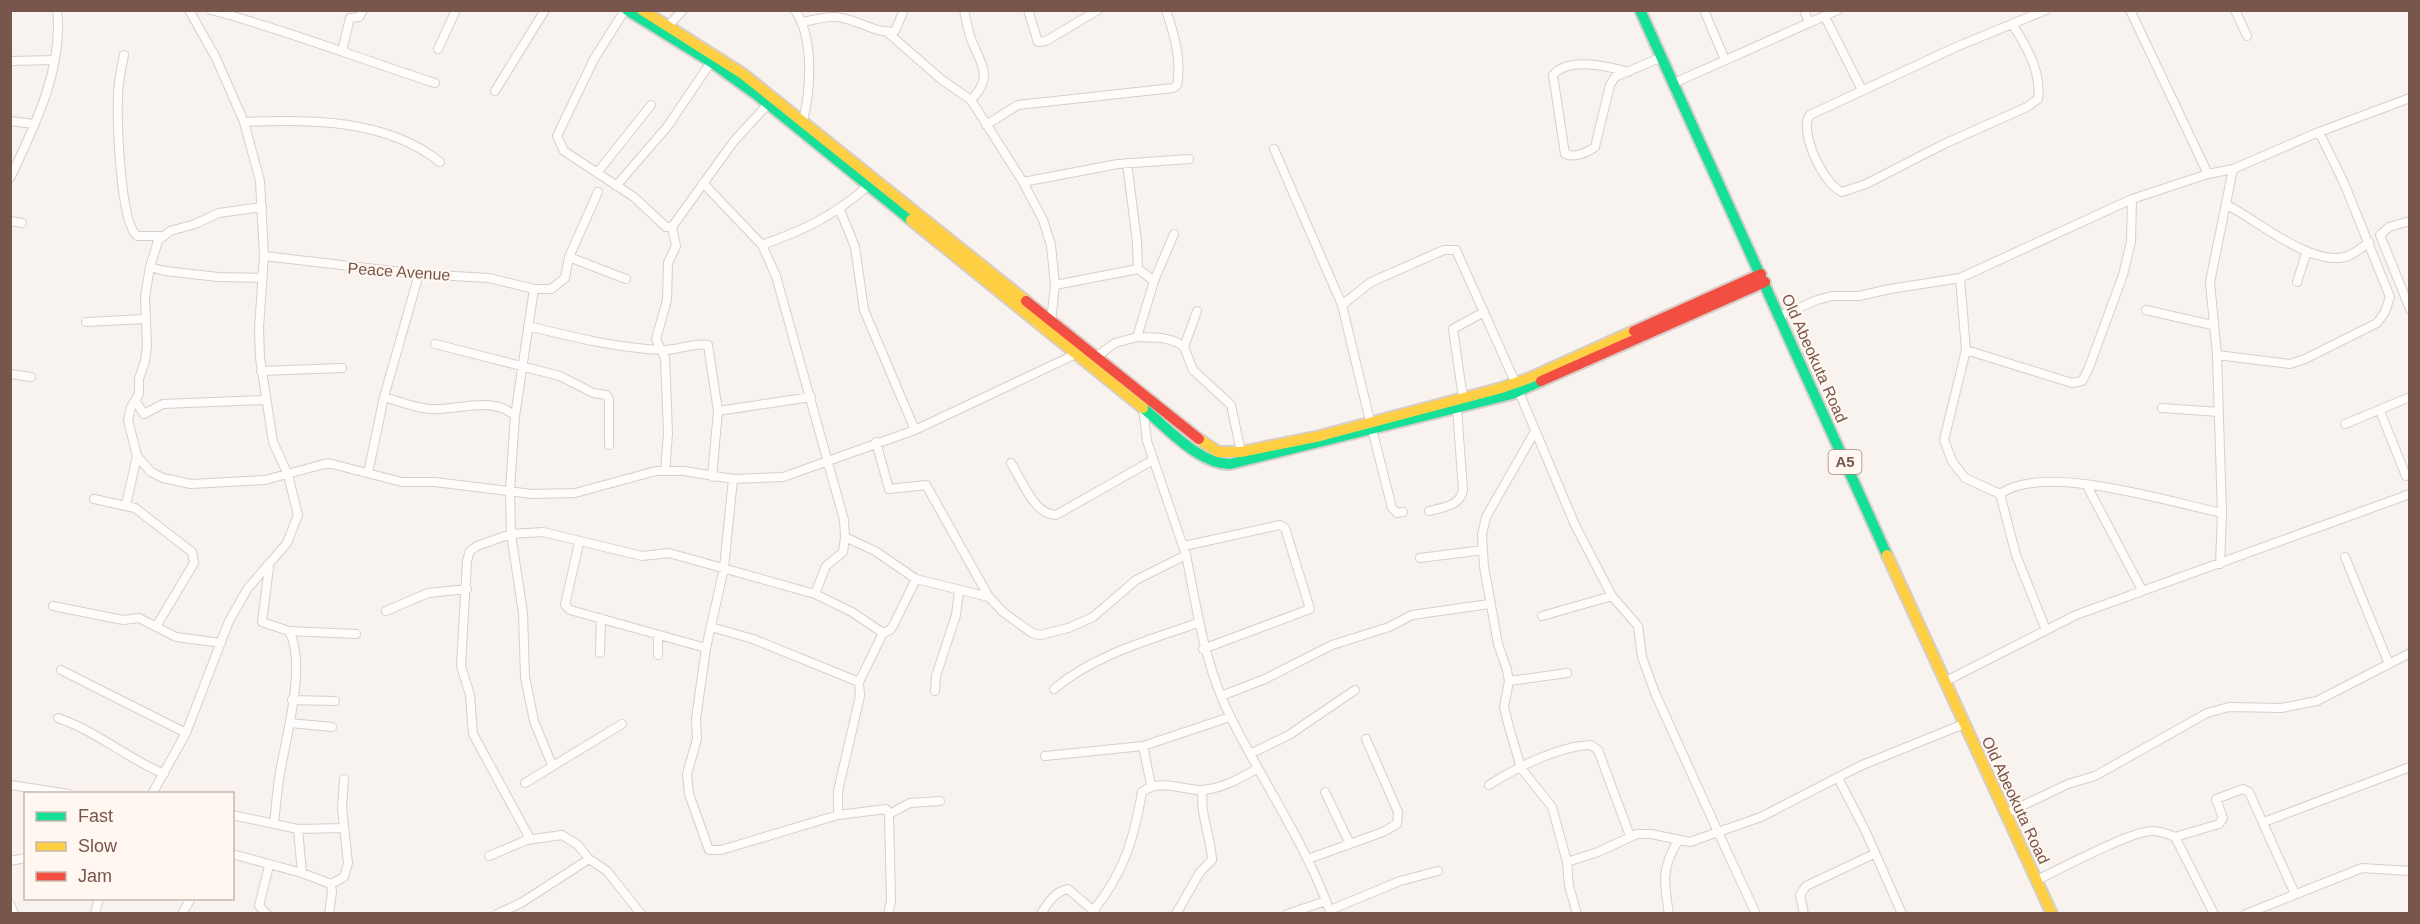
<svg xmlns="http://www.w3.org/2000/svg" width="2420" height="924" font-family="Helvetica,sans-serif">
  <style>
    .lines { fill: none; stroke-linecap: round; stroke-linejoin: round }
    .street-casing { stroke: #d8cfca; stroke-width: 10 }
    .fast-casing { stroke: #d8cec9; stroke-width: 14 }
    .slow-casing { stroke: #d8cec9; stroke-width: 14 }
    .jam-casing { stroke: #d8cec9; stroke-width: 14 }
    .street { stroke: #fefdfc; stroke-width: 8 }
    .fast { stroke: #16e098; stroke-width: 10 }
    .slow { stroke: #ffcf43; stroke-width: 10 }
    .jam { stroke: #f24e42; stroke-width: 10 }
    .labels { text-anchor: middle; stroke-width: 4.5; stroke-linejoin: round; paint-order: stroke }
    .shield { fill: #fff7f0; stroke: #a1867c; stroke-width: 1.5 }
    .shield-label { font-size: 15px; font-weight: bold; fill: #79564b }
    .street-label { font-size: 16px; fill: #79564b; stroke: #fff7f0 }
  </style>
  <rect width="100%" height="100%" fill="#f8f3ee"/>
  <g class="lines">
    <!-- street casing -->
    <g class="street-casing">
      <path id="street" d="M 211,10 C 287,30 360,59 435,83
        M 625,10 L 594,59 L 557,136 L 564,151 L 634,197 L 666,227 L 672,227 L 734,141 L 768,104
        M 795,10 C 814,38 811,89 803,121
        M 964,10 C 966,20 968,30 971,39 C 980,63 995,76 971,100
        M 1028,10 L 1038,42 L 1046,41 L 1098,10
        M 1704,10 L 1725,60
        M 1804,10 L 1809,22
        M 2130,10 L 2208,174
        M 2235,10 L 2247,36
        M 1825,17 L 1862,90
        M 803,22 C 813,20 826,16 836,17 C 856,18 876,35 895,31 L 904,10
        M 2012,24 C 2026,45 2042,73 2038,99 L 2027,107 L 1944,144 L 1866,184 L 1842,192 C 1824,185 1798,131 1810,115 L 1956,47 L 2046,10
        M 668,26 L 683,10
        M 887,32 L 942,80 L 971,100 L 1023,182 L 1043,220 L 1051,245 L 1055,285 L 1051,322
        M 438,49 L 456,10
        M 342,51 L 350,18 L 359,17 L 363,10
        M 124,55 C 121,69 118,83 118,96 C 117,121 120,222 137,236 L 162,236
        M 10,61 L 54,60
        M 1628,72 C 1608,66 1568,57 1553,75 L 1565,154 C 1574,158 1587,153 1595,147 L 1610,85 L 1615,77 L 1662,57
        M 1674,83 L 1838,10
        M 495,91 L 545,10
        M 10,121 L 34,124
        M 244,122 C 310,119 386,119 440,162
        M 986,125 L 1018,105 L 1173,88 L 1177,85 C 1182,60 1174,34 1166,10
        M 1274,149 L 1342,305 L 1370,421
        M 1127,163 L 1137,242 L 1138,269
        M 597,173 L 651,105
        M 10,178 C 34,128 64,67 57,10
        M 1023,182 L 1118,164 L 1189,159
        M 703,183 L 762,245
        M 616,186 L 667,127 L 711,62
        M 2227,205 C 2259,221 2308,265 2345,257 C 2355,254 2361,248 2369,242
        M 840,210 L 855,247 L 864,310 L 915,430
        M 10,221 L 22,223
        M 2410,221 L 2389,227 L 2380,235 L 2410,309
        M 264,256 L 419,274 L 489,278 L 534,289 L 551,289 L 565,278 L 569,257 L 598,192
        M 569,257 L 626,279
        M 150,267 L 165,271 L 218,277 L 262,278
        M 1960,278 L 1966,350 L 1944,440 L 1952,461 L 1965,478 L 2000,494 L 2016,555 L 2046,630
        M 1154,281 L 1174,234
        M 2297,282 L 2307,251
        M 1055,285 L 1138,269 L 1154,281 L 1137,337 L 1115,343 L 1096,357
        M 534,289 L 515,416 L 510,489 L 511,534 L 523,613 L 525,677 L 534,721 L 552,765
        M 1342,305 L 1371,282 L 1444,250 L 1456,250 L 1516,384
        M 2146,310 L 2212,325
        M 1197,311 L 1184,347 L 1193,370 L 1231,405 L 1241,452
        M 1780,316 L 1817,300 L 1832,296 L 1859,296 L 1890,289 L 1960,278 L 2132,199 L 2208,174 L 2233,169 L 2319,132 L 2410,98
        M 86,322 L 145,319
        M 528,326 C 572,337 617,348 662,350 C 677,351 694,342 708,345 L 718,411 L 712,477
        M 1137,337 C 1153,338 1171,336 1184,347
        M 435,344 L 560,376 L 593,393 L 606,395 L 609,399 L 609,445
        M 1966,350 L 2072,383 L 2082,381 L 2088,370 L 2123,275 L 2131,242 L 2132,199
        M 2217,355 L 2290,364 L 2305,359 L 2377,323 L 2385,312 L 2390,297 L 2344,183 L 2319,132
        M 261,371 L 342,368
        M 10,374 L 31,377
        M 1519,392 L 1575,525 L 1612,596 L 1638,626 L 1642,657 L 1655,693 L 1718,832 L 1761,817 L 1860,766 L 1964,724
        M 384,397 C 399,401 414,408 430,409 C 457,411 492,395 515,416
        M 1463,398 L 1453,329 L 1484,312
        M 136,402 L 144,414 L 163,404 L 265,400
        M 2162,408 L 2219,412
        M 718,411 L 811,397
        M 2380,411 L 2406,476
        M 2345,424 L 2410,397
        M 1372,429 L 1392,508 L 1397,513 L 1403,512
        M 1534,433 L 1486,517 L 1482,535 L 1484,567 L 1498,644 L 1507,670 L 1509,681 L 1504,707 L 1509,727 L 1521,768 L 1552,807 L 1567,862 L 1569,886 L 1577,914
        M 876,442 L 889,489 L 926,485 L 989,597 L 1003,612 L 1032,633 L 1040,635 L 1068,628 L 1093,617 L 1136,580 L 1186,555 L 1147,441 L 1143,408
        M 137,456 L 151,472 L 163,478 L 191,484 L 265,480 L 328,463 L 402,482 L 435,482 L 532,494 L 575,493 L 656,471 L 684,471 L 733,479 L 783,477 L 915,430 L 1076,354
        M 1011,463 C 1022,480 1034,515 1056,515 L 1153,460
        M 665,471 L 668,433 L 665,358 L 656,339 L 667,300 L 668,263 L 676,246 L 672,227
        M 368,473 L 384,397 L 419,274
        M 733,479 L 724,568 L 706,648 L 696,719 L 697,739 L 687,774 L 689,794 L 709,850 L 721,850 L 838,815 L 886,809 L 889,814
        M 2086,484 L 2142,590
        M 2000,494 C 2043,462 2169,502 2222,513
        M 94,499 L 135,508 L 192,552 L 194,563 L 157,625
        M 126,505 L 137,456 L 128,420 L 131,407 L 139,394 L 139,379 L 145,361 L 147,346 L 145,297 L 150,267 L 158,241 L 170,231 L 195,224 L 219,213 L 262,207
        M 1429,511 C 1444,507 1460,506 1463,490 L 1457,409
        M 845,537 L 875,551 L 916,579 L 989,597
        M 579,543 L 565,605 L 570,610 L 706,648
        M 1184,546 L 1280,525 L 1285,528 L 1310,609 L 1203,649
        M 1186,555 C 1198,613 1204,664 1231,718 C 1264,784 1306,844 1331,914
        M 2345,557 L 2389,664
        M 1420,558 L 1483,550
        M 2220,564 L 2222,513 L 2217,355 L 2210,282 L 2233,169
        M 269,568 L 262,622 L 289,631 C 307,663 286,737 280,773 C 277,789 276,807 274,824
        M 815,594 L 826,566 L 843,552 L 845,537 L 844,520 L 776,276 L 762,245 C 806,229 832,217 868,186
        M 53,606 L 123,620 L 139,618 L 176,637 L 221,643
        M 386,611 L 428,593 L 467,589
        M 1542,616 L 1612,596
        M 711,627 L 753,639 L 859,682
        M 289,631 L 356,634
        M 600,653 L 601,618
        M 658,655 L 658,637
        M 61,670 L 186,733
        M 1509,681 L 1567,673
        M 1946,681 L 2076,615 L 2410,494
        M 1054,689 C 1094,655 1149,640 1198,623
        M 935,691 L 936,676 L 956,615 L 959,591
        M 1221,696 L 1265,679 L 1332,645 L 1389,627 L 1412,615 L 1489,604
        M 292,700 L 335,701
        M 58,718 C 96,731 127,758 164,774
        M 290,723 L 332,727
        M 1143,746 L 1151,785
        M 1250,754 L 1289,735 L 1355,690
        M 1045,756 L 1143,746 L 1230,717
        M 1838,778 L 1865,830 L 1902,914
        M 525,783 L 622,724
        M 11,785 L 69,794
        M 1489,785 C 1515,768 1559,746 1591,745 L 1598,750 L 1630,836
        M 1325,792 L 1349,842
        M 152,794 L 186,733 L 229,621 L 248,588 L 287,543 L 298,515 L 288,475 L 273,442 L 260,358 L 259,328 L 264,256 L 260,181 L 244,122 L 216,58 L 189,10
        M 889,814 L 910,803 L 940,801
        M 2005,814 L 2068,784 L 2095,776 L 2207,713 L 2229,707 L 2281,708 L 2317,701 L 2410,653
        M 232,815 L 298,829 L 344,828
        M 838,815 L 838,791 L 860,696 L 859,682 L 883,633
        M 2264,822 L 2410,767
        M 298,829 L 302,873
        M 2175,837 L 2219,824 L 2223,818 L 2216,799 L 2243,789 L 2249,792 L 2295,894
        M 527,840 L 562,835 L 578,845 L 589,859 L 607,871 L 641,914
        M 232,854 L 302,873 L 331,884 L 332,892 L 329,914
        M 489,856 L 527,840 L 528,835 L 473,734 L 470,695 L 461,666 L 467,561 L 470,551 L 477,546 L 511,534 L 543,532 L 642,556 L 669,553 L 815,594 L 852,612 L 883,633 L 890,630 L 894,624 L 916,579
        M 1308,859 L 1383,832 L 1397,824 L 1398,812 L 1366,739
        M 10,861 L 26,858
        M 1567,862 L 1598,852 L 1637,834 L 1651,834 L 1690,842 L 1718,832 L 1756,914
        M 2037,880 C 2060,869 2131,831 2152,831 C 2160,831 2168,834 2175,837 L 2214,914
        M 331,884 L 344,877 L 348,863 L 342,808 L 344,779
        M 10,904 L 14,914
        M 1330,910 L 1400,881 L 1438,871
        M 1093,911 C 1124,873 1134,838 1142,792 C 1161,778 1180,790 1201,790 C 1222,789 1241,778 1258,768
        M 95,914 L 99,898
        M 182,914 L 191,898
        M 267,914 L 259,906 L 269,866
        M 497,914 L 521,903 L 589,859
        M 888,914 L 891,901 L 889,814
        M 1041,914 C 1048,903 1054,892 1068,889 L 1095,912
        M 1176,914 L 1200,872 L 1212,860 C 1211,836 1199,813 1203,790
        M 1287,914 L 1326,901
        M 1669,914 C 1664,883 1661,868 1678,841
        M 1804,914 L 1800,895 L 1806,886 L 1874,854
        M 2246,914 L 2362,868 L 2410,871"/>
    </g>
    <!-- fast casing -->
    <g class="fast-casing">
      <path id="fast" d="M 627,10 L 711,62 L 757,95 L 911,220
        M 1640,10 L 1887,555
        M 1143,408 C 1167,427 1198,464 1230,464 L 1512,394 L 1541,381"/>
    </g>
    <!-- slow casing -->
    <g class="slow-casing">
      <path id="slow" d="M 642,10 L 743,74 L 1026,301
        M 911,220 L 1143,408
        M 1199,439 L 1218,452 L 1241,452 L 1320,436 L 1498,389 L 1530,378 L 1634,331
        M 1887,555 L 2052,914"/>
    </g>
    <!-- jam casing -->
    <g class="jam-casing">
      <path id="jam" d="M 1026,301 L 1199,439
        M 1634,331 L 1761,274
        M 1541,381 L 1765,282"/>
    </g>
    <!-- street -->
    <use href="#street" class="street"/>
    <!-- fast -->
    <use href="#fast" class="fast"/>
    <!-- slow -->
    <use href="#slow" class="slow"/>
    <!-- jam -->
    <use href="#jam" class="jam"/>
  </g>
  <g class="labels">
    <!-- shield labels -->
    <rect class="shield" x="1828.5" y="450" width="33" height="24" rx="4.5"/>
    <g class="shield-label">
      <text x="1845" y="467">A5</text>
    </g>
    <!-- street labels -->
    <g class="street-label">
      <text transform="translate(399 271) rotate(4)" y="6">Peace Avenue</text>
      <text transform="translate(1815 358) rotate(66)" y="6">Old Abeokuta Road</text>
      <text transform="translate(2016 800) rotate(65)" y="6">Old Abeokuta Road</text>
    </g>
  </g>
  <!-- border -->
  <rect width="2420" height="924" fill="none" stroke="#79564b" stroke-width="24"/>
  <!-- legend -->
  <rect x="24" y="792" width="210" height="108" fill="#fff7f0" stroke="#c9b7ae" stroke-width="1.5"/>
  <rect x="36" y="812" width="30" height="9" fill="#16e098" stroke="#c9b7ae" stroke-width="1.5"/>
  <text x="78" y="822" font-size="18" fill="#79564b">Fast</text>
  <rect x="36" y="842" width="30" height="9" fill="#ffcf43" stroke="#c9b7ae" stroke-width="1.5"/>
  <text x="78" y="852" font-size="18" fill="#79564b">Slow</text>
  <rect x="36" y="872" width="30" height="9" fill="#f24e42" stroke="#c9b7ae" stroke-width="1.5"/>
  <text x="78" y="882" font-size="18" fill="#79564b">Jam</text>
</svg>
